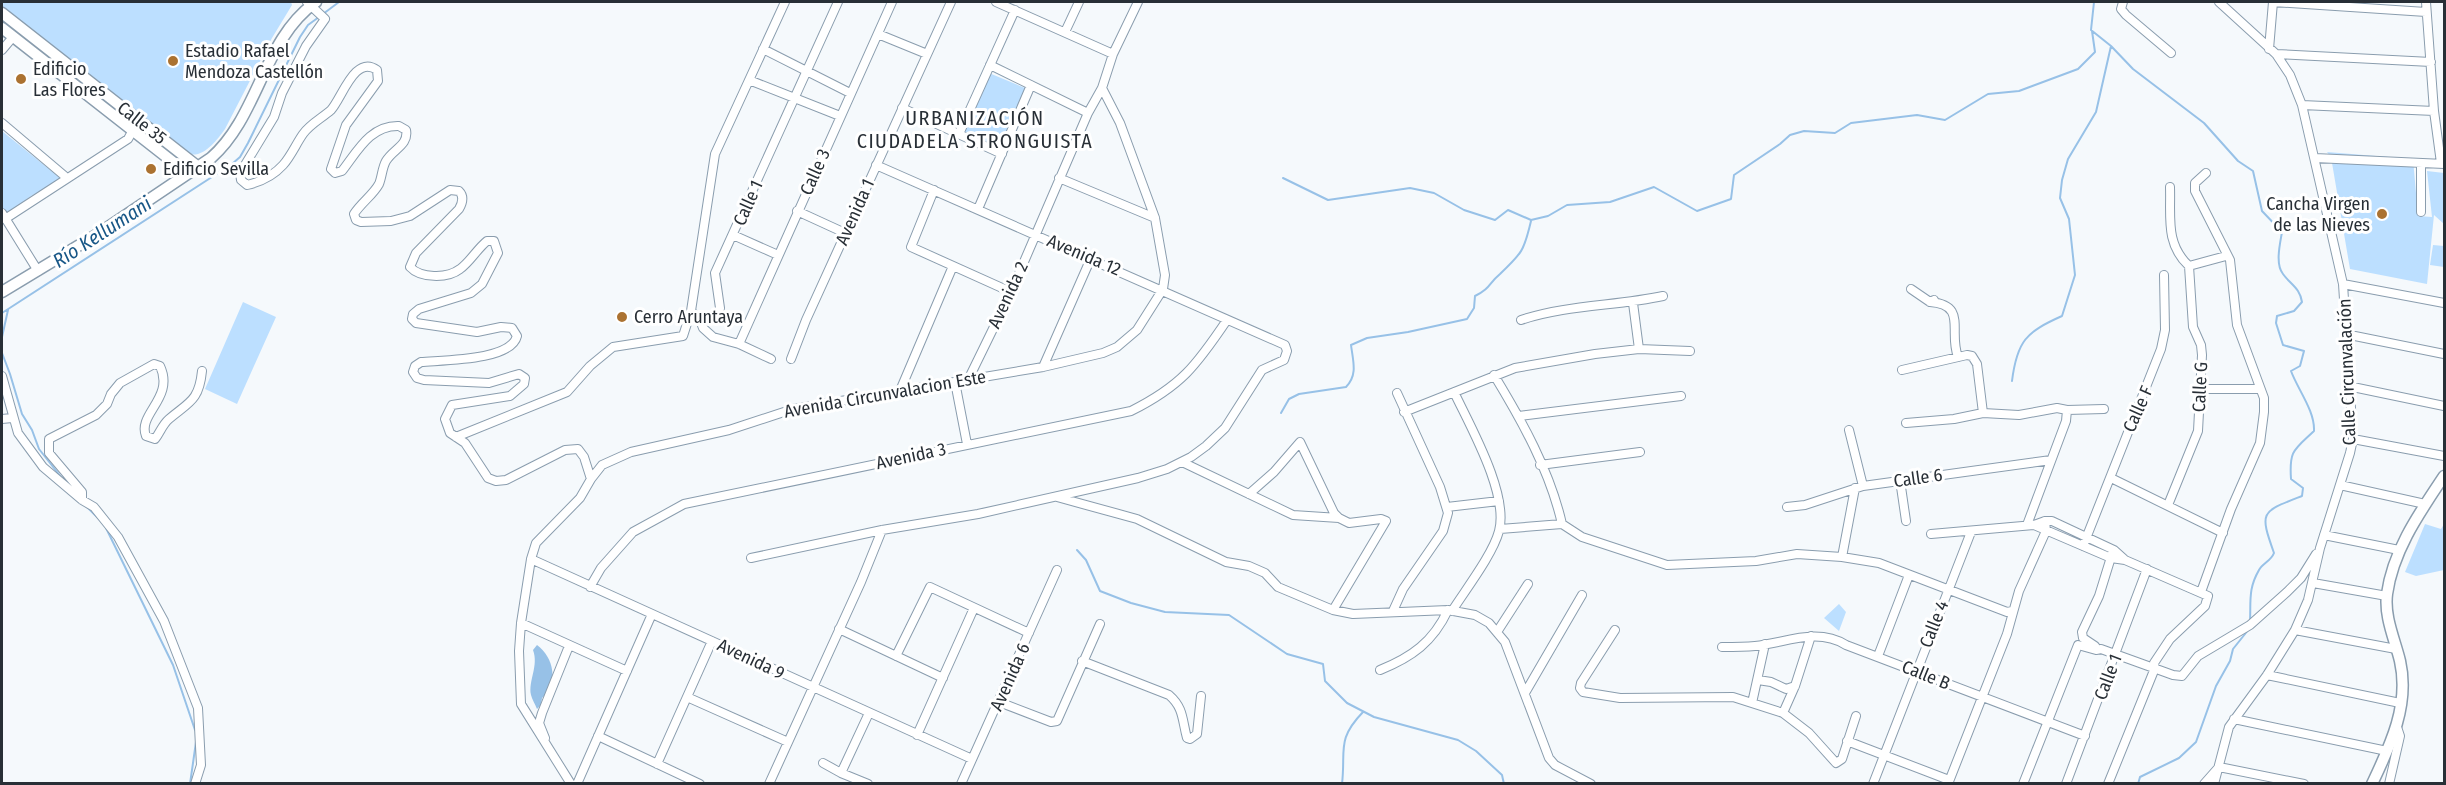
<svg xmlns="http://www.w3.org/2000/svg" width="2446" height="785" font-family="'Fira Sans Condensed',sans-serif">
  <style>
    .green { fill: #bcdfff }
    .water { fill: #97c1e7 }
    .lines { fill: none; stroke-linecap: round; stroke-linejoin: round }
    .stream { stroke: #97c1e7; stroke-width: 2 }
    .minor-casing { stroke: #8a9dae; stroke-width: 10 }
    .tertiary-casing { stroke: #8a9dae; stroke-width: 13 }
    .minor { stroke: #fff; stroke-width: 8 }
    .tertiary { stroke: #fff; stroke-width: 10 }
    .poi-dot { fill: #ab7231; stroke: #fff; stroke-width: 2 }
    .labels { text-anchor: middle; stroke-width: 6; stroke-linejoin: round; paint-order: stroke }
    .poi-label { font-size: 18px; fill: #282f36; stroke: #fff; text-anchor: start }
    .street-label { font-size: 18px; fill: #282f36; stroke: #fff }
    .neighbourhood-label { font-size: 20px; letter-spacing: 1.5px; fill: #282f36; stroke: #fff }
    .water-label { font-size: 20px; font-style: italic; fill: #185787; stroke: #fff }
  </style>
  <rect width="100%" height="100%" fill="#f5f9fc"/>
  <!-- green -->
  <path class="green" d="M 2,2 L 291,2 L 292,5 L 272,38 L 225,129 C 217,140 204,158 189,154 C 126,105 65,55 2,6 Z
    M 989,73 L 1025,88 L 999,149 L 963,133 Z
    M 2,131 L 60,178 L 59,181 L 31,196 L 7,214 L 2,208 Z
    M 2327,152 L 2413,159 L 2418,216 L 2432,217 L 2427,171 L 2444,173 L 2444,224 L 2434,215 L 2427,284 L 2350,269 L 2331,157 Z
    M 2433,245 L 2444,246 L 2444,267 L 2430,265 Z
    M 243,302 L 276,317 L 237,404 L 205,389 Z
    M 2425,524 L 2441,529 L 2444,524 L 2444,570 L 2416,576 L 2405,572 Z
    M 1839,604 L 1846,612 L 1839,631 L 1824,618 Z"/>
  <!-- water -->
  <path class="water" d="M 537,645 C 554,657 559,684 542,698 L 541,705 L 537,709 C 535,704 532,699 531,695 C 528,681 539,666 533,650 Z"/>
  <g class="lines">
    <!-- stream -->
    <path class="stream" d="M 2094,2 L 2091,30 L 2111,46 L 2133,69 L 2204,123 L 2238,161 L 2253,171 L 2262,211 L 2282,232 C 2280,244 2275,264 2283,274 C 2291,285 2300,288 2302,302 L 2294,311 L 2277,316 L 2276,323 L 2283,345 L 2304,351 L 2300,366 L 2291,371 C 2298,390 2315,411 2314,431 C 2294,450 2289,450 2291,479 L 2303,488 L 2302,496 C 2261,512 2259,511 2274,553 C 2271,561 2263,563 2259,570 C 2248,589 2251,601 2250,621
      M 323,14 L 339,2
      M 1283,178 L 1328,200 L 1410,188 L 1434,193 L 1464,210 L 1495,220 L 1508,210 L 1531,220 L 1548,216 L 1567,205 L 1610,202 L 1654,187 L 1697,211 L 1731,199 L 1734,175 L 1780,144 L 1790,135 L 1804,131 L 1835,133 L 1851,123 L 1917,115 L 1945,120 L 1988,94 L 2019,91 L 2078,69 L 2095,52 L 2092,31
      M 2,313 L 232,164 L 240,157 L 248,143 L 300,37 L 308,25 L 319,17
      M 2,337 L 8,310
      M 2,353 L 10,374 L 22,414 L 32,430 L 39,449 L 61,477
      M 2012,381 C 2017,341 2026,332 2062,316 L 2075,275 L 2069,219 L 2060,198 L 2062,180 L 2068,159 L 2096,112 L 2111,46
      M 1281,413 L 1289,399 L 1299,394 L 1346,387 C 1358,375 1353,361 1351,345 L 1367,338 L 1408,332 L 1467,319 L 1474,308 L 1475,296 C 1491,288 1488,284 1500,274 C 1522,253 1524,251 1531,221
      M 86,506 L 101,521
      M 106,528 L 173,665 L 195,730
      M 1077,550 L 1086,560 L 1100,591 L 1131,603 L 1165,612 L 1229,615 L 1287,654 L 1323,664 L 1325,681 L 1347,703 L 1374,717 L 1458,740 L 1476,751 L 1502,775 L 1504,784
      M 190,784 L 196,742
      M 1342,784 C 1346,750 1336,740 1363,712
      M 2138,784 L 2140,777 L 2179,758 L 2196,742 L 2216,686 L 2230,661 L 2233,649 L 2249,629"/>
    <!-- minor casing -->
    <g class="minor-casing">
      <path id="minor" d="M 307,2 L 325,19 L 306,46 L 282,93 L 274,117 L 240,173 L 241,180 L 247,185 C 260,182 274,175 283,165 C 291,156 296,144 303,134 C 310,124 322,118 331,110 C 342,98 355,54 377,70 L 378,81 L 346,125 L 331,169 L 335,173 L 342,171 C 357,152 370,125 399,126 L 406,130 C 409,145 393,149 386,161 C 382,168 382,177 379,184 C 373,195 361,203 354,214 L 356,220 L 361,222 L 391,221 L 410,216 L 450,190 L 459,191 C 464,196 463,202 459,209 L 416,253 L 410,267 C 420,278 447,279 460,269 C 470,262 477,249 487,241 L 494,241 L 498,253 L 482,284 L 471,293 L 419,309 L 413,314 L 412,319 L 416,323 L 477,332 L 501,327 L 512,328 L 517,336 C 511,361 442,360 421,362 L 415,366 L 413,372 L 417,378 L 424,380 L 489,383 L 519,374 L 525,378 L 524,384 L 510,396 L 452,405 L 445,419 L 450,433 L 465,443 L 488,478 L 496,481 L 506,480 L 565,450 L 578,449 L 584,457 L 591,479 L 580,498 L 536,543 L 531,559 L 521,623 L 519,651 L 521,704 L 571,784
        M 996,2 L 1113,54
        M 2123,2 L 2121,9 L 2126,15 L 2171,53
        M 2273,2 L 2426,12
        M 2426,2 L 2434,111 L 2441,163
        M 1065,32 L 1079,2
        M 878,34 L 927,54
        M 763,49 L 850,93
        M 2269,49 L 2273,2
        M 2,50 L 13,37
        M 2276,54 L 2431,62
        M 990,65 L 1088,113
        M 749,80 L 840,116
        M 2302,105 L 2434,111
        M 902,108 L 1002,154
        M 2,123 L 67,178
        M 959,134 L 1015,10
        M 2315,158 L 2444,164
        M 1059,178 L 1155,218
        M 2170,187 C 2171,217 2165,244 2189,266
        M 934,190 L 911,247 L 1011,292
        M 978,209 L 1031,85
        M 797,211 L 845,233
        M 2421,212 L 2421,163
        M 2,213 L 38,271
        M 5,219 L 128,139 L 133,130
        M 733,235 L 778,255
        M 2189,266 L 2226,256
        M 2343,284 L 2444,303
        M 1911,289 L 1930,302 L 1934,300
        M 1930,302 C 1968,305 1948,331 1958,357
        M 1633,303 L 1639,349
        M 720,308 L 715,273 L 838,2
        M 691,311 L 700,320 L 703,328 L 713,337 L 739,344 L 771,359
        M 1521,320 C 1566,305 1616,306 1663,296
        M 2345,334 L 2444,354
        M 739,344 L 892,2
        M 791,359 L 806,320 L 951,2
        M 1043,367 L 1091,258
        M 1902,370 L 1967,355 L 1972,356 L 1977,364 L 1983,413
        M 1494,375 C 1522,421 1550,471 1562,524
        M 2,376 L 18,433 L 43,467 L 82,500 L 94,507 L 118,537 L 164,621 L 198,708 L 201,765 L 195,784
        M 969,378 L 1011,292 L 1088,113 L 1102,88 L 1113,54 L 1138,2
        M 955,382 L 967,444
        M 2348,386 L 2444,406
        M 2200,389 L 2260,389
        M 899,393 L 953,266
        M 1404,412 L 1515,368 L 1595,354 L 1639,349 L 1690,351
        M 1519,416 L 1681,396
        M 2,419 L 12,418
        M 1906,423 L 1954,419 L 1983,413 L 2019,415 L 2057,408 L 2067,410 L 2104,409
        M 1849,430 L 1863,486
        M 456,437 L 567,392 L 590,366 L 613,347 L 683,336 L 691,311 L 715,154 L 785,2
        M 2353,439 L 2444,456
        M 1182,462 L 1293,515 L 1339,518 L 1349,523 L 1381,519 L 1386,521 L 1333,610
        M 1540,465 L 1640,452
        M 2111,478 L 2223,533
        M 591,479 L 602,465 L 631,452 L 729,430 L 793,409 L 1043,367 L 1103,353 L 1117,347 L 1137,330 L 1163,289 L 1165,275 L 1155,218 L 1120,123 L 1102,88
        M 1900,480 L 1906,521
        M 2340,485 L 2425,504
        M 1249,494 L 1274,472 L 1300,442 L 1334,513 L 1339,518
        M 1057,497 L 1137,519 L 1226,562 L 1249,566 L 1265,573 L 1278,587 L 1333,610 L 1353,614 L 1448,610 L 1475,615 L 1489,623 L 1505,642 L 1549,758 L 1555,765 L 1591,784
        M 82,500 L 82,492 L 49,453 L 49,439 L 96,415 L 107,404 L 111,394 L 120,383 L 154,364 L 160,366 C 175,398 137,414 146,436 L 155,439 C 160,433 162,425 169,419 C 189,402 199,401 202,371
        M 2168,505 L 2198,431 L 2202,355 L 2201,345 L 2193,327 L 2189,266
        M 1447,507 L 1499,501
        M 1787,507 L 1805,505 L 1863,486 L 2051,460
        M 2027,525 L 2066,421 L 2067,410
        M 2034,525 L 2111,558 L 2125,560 L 2208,596 L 2205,606 L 2170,639 L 2154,663 L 2155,668 L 2108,784
        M 1500,529 L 1562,524 L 1582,537 L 1667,565 L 1756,561 L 1797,554 L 1842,557 L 1879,563 L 2007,612 L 2012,611
        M 1931,534 L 2034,525 L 2045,521 L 2052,521 L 2114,550 L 2124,559
        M 2324,535 L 2399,550
        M 2083,546 L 2161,349 L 2165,330 L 2164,275
        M 1842,557 L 1855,488
        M 751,558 L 882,530 L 978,514 L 1138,478 L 1167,469 L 1191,457 L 1206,446 L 1225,428 L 1262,370 L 1284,360 L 1287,351 L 1285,345 L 876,165
        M 531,559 L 972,759
        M 2313,583 L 2387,596
        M 590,587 L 601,568 L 633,532 L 684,504 L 1131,411 C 1181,386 1196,366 1227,320
        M 2201,592 L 2231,509 L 2260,443 L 2264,412 L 2264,398 L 2237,325 L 2230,260 L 2195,191 L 2195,183 L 2206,173
        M 1393,611 L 1403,589 L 1443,531 L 1448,513 L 1440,487 L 1397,393
        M 1452,611 C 1466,589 1493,554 1499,531 C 1509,494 1470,426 1454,392
        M 521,623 L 627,671
        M 839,629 L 943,678
        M 1615,630 L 1581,683 L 1580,688 L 1583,692 L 1620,698 L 1733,697 L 1783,713 L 1809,733 L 1836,763 L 1842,759 L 1856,716
        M 2295,630 L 2396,649
        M 1497,632 L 1528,584
        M 2095,646 L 2083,638 L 2082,632 L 2099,596 L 2112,554
        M 1722,647 C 1733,647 1744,647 1755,646 C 1785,643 1817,627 1846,645 L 2085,736
        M 896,656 L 930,587 L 1029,633
        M 1878,656 L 1909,575
        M 1082,661 L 1169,695 C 1184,708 1182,720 1187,738 L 1190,739 L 1197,734 L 1201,696
        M 1380,670 C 1412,657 1433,642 1448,610
        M 2267,675 L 2400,703
        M 1758,680 L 1771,682 L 1786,689 L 1795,686
        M 1525,693 L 1582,595
        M 687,697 L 788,742
        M 999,702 L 1051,722 L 1057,721 L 1100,624
        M 1752,703 L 1765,644
        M 1783,713 L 1795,686 L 1811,636
        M 2234,719 L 2387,751
        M 917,735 L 974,608
        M 598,736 L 700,784
        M 545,738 L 539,723 L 542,713 L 569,646
        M 1847,741 L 1949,780
        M 823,763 L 841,773 L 868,784
        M 657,764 L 712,641
        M 841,773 L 869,713
        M 577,784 L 652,614
        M 769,784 L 861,582 L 882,530
        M 961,784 L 1057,570
        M 1873,784 L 1971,532
        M 1948,784 L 2007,634 L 2019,591 L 2046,531 L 2045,521
        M 2023,784 L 2078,645 L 2096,650 L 2101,649 L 2173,675 L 2182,676 L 2198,656 L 2250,625 L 2287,592 L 2301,578 L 2316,554
        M 2066,784 L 2147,569
        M 2204,784 L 2219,767 L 2304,784
        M 2214,784 L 2229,727 L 2267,675 L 2295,630 L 2308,600 L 2320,548 L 2350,453 L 2353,439 L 2343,284 L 2302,105 L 2290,75 L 2276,54 L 2219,2
        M 2389,784 L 2400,736 L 2397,727"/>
    </g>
    <!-- tertiary casing -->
    <g class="tertiary-casing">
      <path id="tertiary" d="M 2,13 L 197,166
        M 2,28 L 187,173
        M 2,292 L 101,232 L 211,158 C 259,116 263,39 316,2
        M 2372,784 C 2390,746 2410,705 2400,661 C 2395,640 2384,617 2387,594 C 2393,550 2420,512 2444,476"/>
    </g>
    <!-- minor -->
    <use href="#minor" class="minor"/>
    <!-- tertiary -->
    <use href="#tertiary" class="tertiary"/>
  </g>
  <!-- markers -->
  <g class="poi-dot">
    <circle cx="173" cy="61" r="6"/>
    <circle cx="21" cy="79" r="6"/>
    <circle cx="151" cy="169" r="6"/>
    <circle cx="2382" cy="214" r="6"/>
    <circle cx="622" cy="317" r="6"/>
  </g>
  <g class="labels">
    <!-- poi labels -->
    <g class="poi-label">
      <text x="185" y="57">Estadio Rafael<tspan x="185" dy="21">Mendoza Castellón</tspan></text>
      <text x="33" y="75">Edificio<tspan x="33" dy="21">Las Flores</tspan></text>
      <text x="163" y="175">Edificio Sevilla</text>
      <text x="2370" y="210" text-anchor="end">Cancha Virgen<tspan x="2370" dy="21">de las Nieves</tspan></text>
      <text x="634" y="323">Cerro Aruntaya</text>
    </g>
    <!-- street labels -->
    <g class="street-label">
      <text transform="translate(142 123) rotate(38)" y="6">Calle 35</text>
      <text transform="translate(815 172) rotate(-66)" y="6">Calle 3</text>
      <text transform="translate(748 203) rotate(-66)" y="6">Calle 1</text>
      <text transform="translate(855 212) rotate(-66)" y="6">Avenida 1</text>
      <text transform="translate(1084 255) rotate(23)" y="6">Avenida 12</text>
      <text transform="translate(1008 295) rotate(-65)" y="6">Avenida 2</text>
      <text transform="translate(2347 372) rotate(-92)" y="6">Calle Circunvalación</text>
      <text transform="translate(2200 387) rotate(-87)" y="6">Calle G</text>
      <text transform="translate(885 394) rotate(-10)" y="6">Avenida Circunvalacion Este</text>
      <text transform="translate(2138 409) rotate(-66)" y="6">Calle F</text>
      <text transform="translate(911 456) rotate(-12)" y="6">Avenida 3</text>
      <text transform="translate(1918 478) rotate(-8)" y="6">Calle 6</text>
      <text transform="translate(1934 624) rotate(-68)" y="6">Calle 4</text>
      <text transform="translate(751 659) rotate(25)" y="6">Avenida 9</text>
      <text transform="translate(1926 675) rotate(22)" y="6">Calle B</text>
      <text transform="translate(1010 677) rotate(-66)" y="6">Avenida 6</text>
      <text transform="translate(2108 677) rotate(-69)" y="6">Calle 1</text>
    </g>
    <!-- neighbourhood labels -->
    <g class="neighbourhood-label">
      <text x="975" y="125">URBANIZACIÓN<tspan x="975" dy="23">CIUDADELA STRONGUISTA</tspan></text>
    </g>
    <!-- water labels -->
    <g class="water-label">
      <text transform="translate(102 232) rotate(-33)" y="7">Río Kellumani</text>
    </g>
  </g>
  <!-- border -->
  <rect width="2446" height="785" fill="none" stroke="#282f36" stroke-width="6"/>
</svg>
